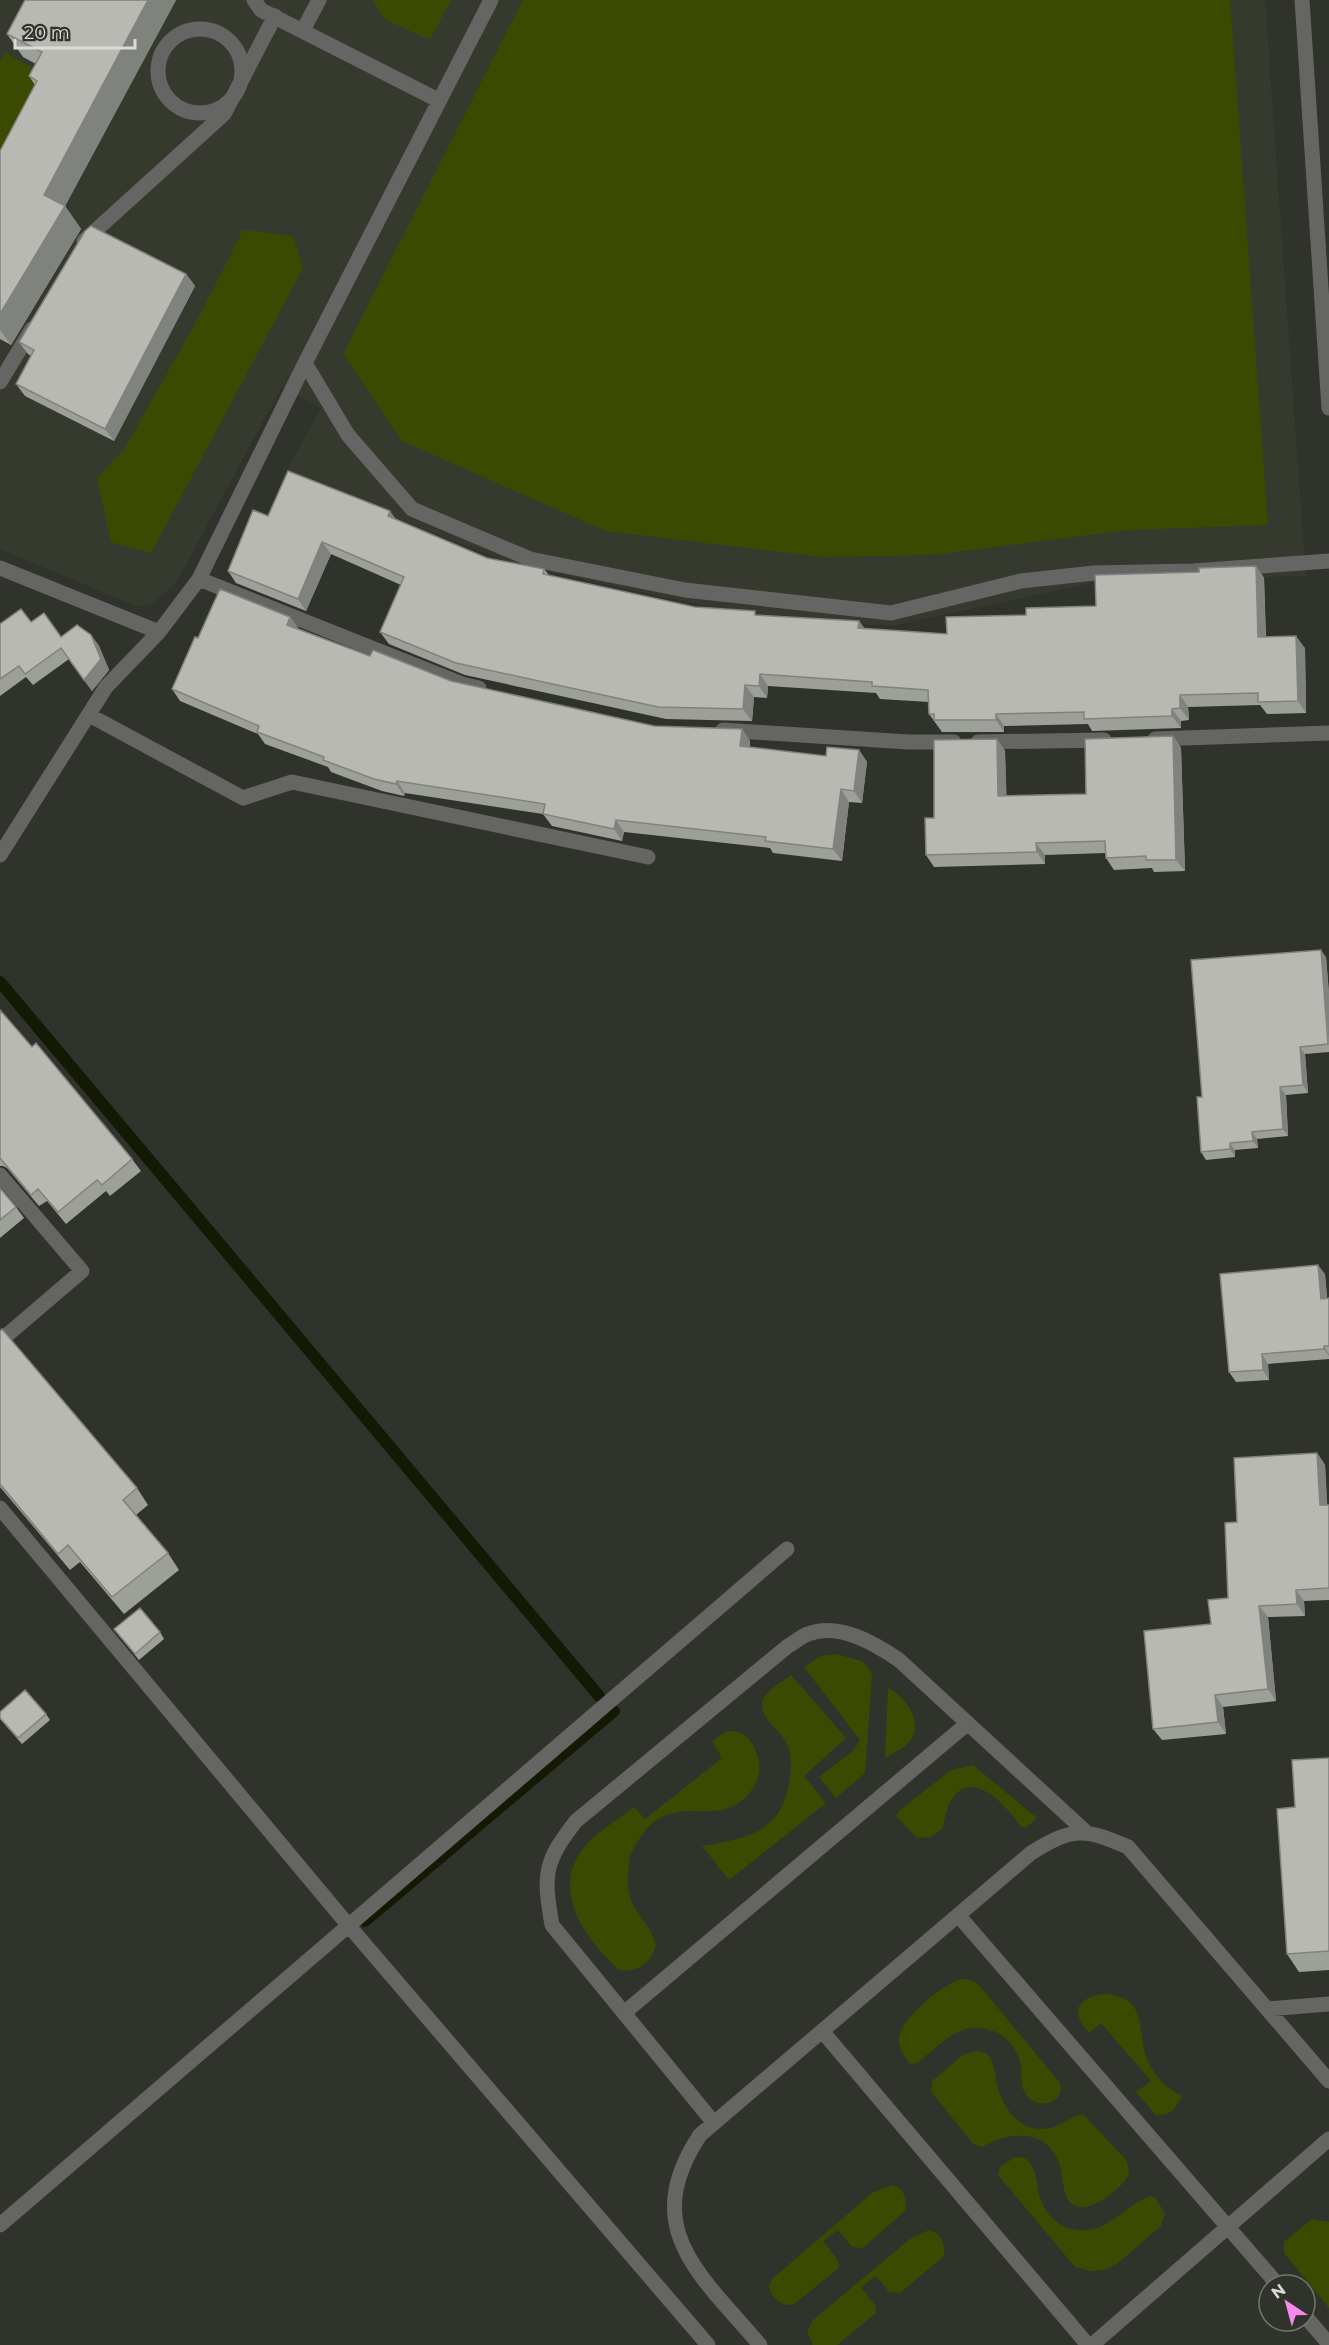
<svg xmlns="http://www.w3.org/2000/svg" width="1329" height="2345" font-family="Montserrat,sans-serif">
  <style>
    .built { fill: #363a2e }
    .green { fill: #3c4a01 }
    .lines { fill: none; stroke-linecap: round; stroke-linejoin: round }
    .stream { stroke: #131902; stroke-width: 12 }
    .minor { stroke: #656663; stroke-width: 15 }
    .wall { fill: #9d9f99 }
    .shaded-wall { fill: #80827d }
    .building { fill: #b7b9b2; stroke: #80827d; stroke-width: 1.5 }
  </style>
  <rect width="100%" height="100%" fill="#30322c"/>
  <!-- built -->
  <path class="built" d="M 0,0 L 1265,0 L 1306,576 L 1097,582 L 892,626 L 775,621 L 512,564 L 285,474 L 321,408 L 282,386 L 176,583 L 153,603 L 138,607 L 0,549 Z"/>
  <!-- green -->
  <path class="green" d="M 373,0 L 451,0 L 430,40 L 384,19 Z
    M 523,0 L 1230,0 L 1268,525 L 1129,530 L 932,555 L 823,557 L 606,531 L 402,441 L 343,354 Z
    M 5,53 L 47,76 L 0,168 L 0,63 Z
    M 243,230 L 293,236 L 303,268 L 151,553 L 111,542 L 97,478 L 124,450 L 201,313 Z
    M 836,1654 L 862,1661 L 872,1673 L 865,1773 L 836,1798 L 819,1777 L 854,1750 L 860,1740 L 804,1667 L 821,1656 Z
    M 791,1675 L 846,1738 L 804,1776 L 826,1803 L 729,1880 L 702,1846 C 745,1839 781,1833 789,1783 C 791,1773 792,1756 788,1746 C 783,1732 760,1719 762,1703 C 764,1691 782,1682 791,1675 Z
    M 888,1688 C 906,1696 925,1724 909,1742 C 903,1749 893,1753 885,1758 Z
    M 735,1731 C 747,1734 752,1741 756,1752 C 767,1775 749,1803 725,1809 C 702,1815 682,1805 658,1819 C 646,1826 636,1843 630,1856 C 628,1861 629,1868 628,1874 C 626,1912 645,1913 656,1944 C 652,1963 638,1973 619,1970 C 585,1938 548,1889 586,1845 C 599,1830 619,1819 634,1807 L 645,1819 L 722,1758 L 712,1741 L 725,1732 Z
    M 973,1765 L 1037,1818 L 1027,1827 L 1021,1827 C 1009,1810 976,1768 953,1797 C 947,1805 945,1819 942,1829 L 931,1837 L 917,1838 L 896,1816 L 900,1810 L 951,1770 Z
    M 961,1979 L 971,1980 L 979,1985 L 1060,2083 C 1065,2103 1040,2110 1028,2097 C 1019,2087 1022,2077 1021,2066 C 1016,2037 985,2019 958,2032 C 943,2039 930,2053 917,2063 L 910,2064 C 906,2058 900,2051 899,2043 C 896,2020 941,1986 961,1979 Z
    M 1102,1994 C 1150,1995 1136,2031 1147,2059 C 1154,2076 1166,2088 1182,2096 C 1175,2109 1172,2116 1156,2115 L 1136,2092 L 1151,2081 L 1101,2023 L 1089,2033 C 1071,2013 1075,1999 1102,1994 Z
    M 978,2051 L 986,2053 L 990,2058 C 995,2067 995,2075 997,2085 C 1004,2112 1024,2136 1054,2127 C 1065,2123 1072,2115 1084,2115 L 1126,2160 C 1128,2166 1131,2172 1127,2178 C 1119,2190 1088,2216 1072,2204 C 1061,2196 1064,2173 1058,2160 C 1044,2128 1008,2132 982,2147 L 973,2144 L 931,2091 L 932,2081 L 964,2054 Z
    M 1015,2157 L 1026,2158 C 1041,2175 1034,2186 1043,2205 C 1047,2214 1057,2224 1066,2227 C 1102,2241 1120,2208 1150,2196 L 1155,2198 L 1165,2213 L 1161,2226 L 1117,2264 L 1105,2270 L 1090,2271 L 1075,2267 L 998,2175 L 1000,2167 Z
    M 892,2185 C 904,2188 907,2198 906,2210 L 863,2248 L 852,2247 L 838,2230 L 823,2241 L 838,2260 L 839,2268 L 793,2305 C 780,2306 773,2299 769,2287 L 772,2279 L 872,2193 Z
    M 1312,2219 L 1329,2222 L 1329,2308 L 1284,2253 L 1284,2242 Z
    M 929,2230 C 942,2234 945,2243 944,2256 L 900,2293 L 889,2292 L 876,2276 L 861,2287 L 875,2305 L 876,2313 L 837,2345 L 813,2345 L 807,2332 L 813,2320 L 910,2239 Z"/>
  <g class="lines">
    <!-- stream -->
    <path class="stream" d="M 0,982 L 599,1696
      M 365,1921 L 614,1711"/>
    <!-- minor -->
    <path class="minor" d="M 254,0 L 261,10 L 438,100
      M 1302,0 L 1329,408
      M158 71a42 42 0 1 1 84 0a42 42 0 1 1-84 0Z
      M 303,30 L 319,0
      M 84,241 L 224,114 L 275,16
      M 305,363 L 348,435 L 412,509 L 530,559 L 685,590 L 891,613 L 1021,581 L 1094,573 L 1193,571 L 1329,561
      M 0,382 L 32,329
      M 0,568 L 159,632
      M 199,579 L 462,684 L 479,688
      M 89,715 L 243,798 L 292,782 L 648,857
      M 723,730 L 908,742 L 954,742
      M 1155,739 L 1329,733
      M 978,742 L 1104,740
      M 0,855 L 106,687 L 159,632 L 199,579 L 305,363 L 491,0
      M 0,1175 L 82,1271 L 0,1341
      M 0,1508 L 349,1926 L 708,2345
      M 958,1915 L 1278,2285
      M 1267,2009 L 1329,2004
      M 624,2013 L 968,1723
      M 822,2031 L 1088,2345
      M 714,2123 L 552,1925 C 543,1874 544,1862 576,1821 L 788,1646 C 794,1643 801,1636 808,1634 C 839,1622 874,1643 899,1660 L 1087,1833
      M 0,2225 L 787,1549
      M 1305,2316 L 1329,2344
      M 760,2345 C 701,2275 638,2229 700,2135 L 1031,1853 C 1073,1827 1084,1828 1128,1847 L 1329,2081
      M 1092,2345 L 1329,2139"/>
  </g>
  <!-- wall -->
  <path class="wall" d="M 25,0 L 176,0 L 65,206 L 81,229 L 11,345 L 0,339 L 0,151 L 35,85 L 29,76 L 36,64 L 23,57 L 7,34 Z
    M 186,274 L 195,286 L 114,441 L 25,396 L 16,384 L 31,356 L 28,354 L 19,342 Z
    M 268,516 L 397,520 L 487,558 L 544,569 L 549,575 L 695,607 L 758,615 L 859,621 L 865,629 L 947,634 L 1026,615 L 1096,606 L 1199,572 L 1256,566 L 1264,578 L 1266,637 L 1305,648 L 1306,713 L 1267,714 L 1260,705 L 1188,707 L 1189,720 L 1181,721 L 1181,728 L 1092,731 L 1088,724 L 1004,726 L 1004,732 L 942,732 L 929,714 L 929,702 L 880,699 L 876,693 L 768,686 L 767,698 L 754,697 L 752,721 L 666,719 L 465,675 L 389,644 L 380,632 L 401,585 L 331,554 L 306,611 L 236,583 L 228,571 Z
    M 290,617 L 299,629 L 370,656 L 451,681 L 654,726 L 742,729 L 750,741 L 750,747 L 826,756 L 859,750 L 867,762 L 862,803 L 849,802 L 842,861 L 773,853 L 770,848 L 624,832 L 622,841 L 552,826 L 543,814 L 405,793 L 404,796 L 382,791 L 331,772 L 328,767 L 265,744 L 258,734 L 180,701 L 172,689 L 198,638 Z
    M 31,622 L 61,637 L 91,635 L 99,646 L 109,670 L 92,691 L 69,659 L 33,685 L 26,677 L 0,696 L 0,624 Z
    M 1173,736 L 1181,748 L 1185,871 L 1154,872 L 1152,868 L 1114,870 L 1106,858 L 1106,853 L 1045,855 L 1045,864 L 934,867 L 926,855 L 934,818 L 997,739 L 1005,751 L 1006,796 L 1086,794 Z
    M 1326,957 L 1329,994 L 1329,1052 L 1305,1054 L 1308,1093 L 1286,1095 L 1288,1136 L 1257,1139 L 1258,1148 L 1235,1150 L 1235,1157 L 1206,1160 L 1201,1152 L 1202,1097 Z
    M 0,1010 L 32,1047 L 132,1159 L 141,1171 L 110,1196 L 106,1191 L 66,1224 L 47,1201 L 39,1206 L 7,1168 L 3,1166 L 0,1166 Z
    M 0,1188 L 16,1207 L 24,1218 L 0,1238 Z
    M 1325,1274 L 1327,1298 L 1329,1298 L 1329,1359 L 1268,1364 L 1269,1380 L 1236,1382 L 1229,1372 Z
    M 0,1331 L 137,1488 L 148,1505 L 136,1515 L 168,1553 L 179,1570 L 124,1614 L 80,1562 L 70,1570 L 0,1487 Z
    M 1317,1453 L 1325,1465 L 1327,1505 L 1329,1505 L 1329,1600 L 1304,1601 L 1305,1616 L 1268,1617 L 1276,1701 L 1223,1707 L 1226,1734 L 1162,1740 L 1153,1729 L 1211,1624 L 1228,1598 L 1237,1522 Z
    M 114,1629 L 160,1632 L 164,1639 L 139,1660 Z
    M 0,1712 L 46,1714 L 50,1720 L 22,1744 L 0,1719 Z
    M 1329,1758 L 1329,1970 L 1299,1972 L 1287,1954 L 1295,1807 Z"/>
  <!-- shaded-wall -->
  <path class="shaded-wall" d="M 148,0 L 176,0 L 65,206 L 81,229 L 11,345 L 0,330 L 0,314 L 44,195 Z
    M 186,274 L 195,286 L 114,441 L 105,429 Z
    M 390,511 L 399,523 L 388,516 Z
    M 322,542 L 331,554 L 306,611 L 298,599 Z
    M 1256,566 L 1264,578 L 1266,649 L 1258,637 Z
    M 290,617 L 299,629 L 287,625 Z
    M 859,621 L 867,633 L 858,628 Z
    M 91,635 L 99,646 L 109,670 L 92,691 L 84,680 Z
    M 1296,636 L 1305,648 L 1306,713 L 1298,701 Z
    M 760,674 L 768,686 L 767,698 L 759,686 Z
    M 745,685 L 754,697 L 752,721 L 743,709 Z
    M 1180,695 L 1188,707 L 1189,720 L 1180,708 Z
    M 1172,709 L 1181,721 L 1181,728 L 1172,716 Z
    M 996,714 L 1004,726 L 1004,732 L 996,720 Z
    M 742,729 L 750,741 L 749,758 L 740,746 Z
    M 1173,736 L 1181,748 L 1185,871 L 1176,860 Z
    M 997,739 L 1005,751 L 1007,808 L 998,796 Z
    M 859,750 L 867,762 L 862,803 L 854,791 Z
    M 397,781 L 405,793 L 404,796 L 396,784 Z
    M 841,789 L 849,802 L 842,861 L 833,849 Z
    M 616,820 L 624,832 L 622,841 L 614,829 Z
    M 1036,843 L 1045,855 L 1045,864 L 1037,852 Z
    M 1321,950 L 1326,957 L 1329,994 L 1329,1045 Z
    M 1300,1047 L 1305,1054 L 1308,1093 L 1303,1085 Z
    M 1280,1087 L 1286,1095 L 1288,1136 L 1283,1129 Z
    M 1252,1132 L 1257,1139 L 1258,1148 L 1253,1141 Z
    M 1230,1143 L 1235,1150 L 1235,1157 L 1230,1149 Z
    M 1318,1265 L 1325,1274 L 1328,1308 L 1321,1299 Z
    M 1324,1346 L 1329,1354 L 1329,1356 L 1324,1349 Z
    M 1262,1354 L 1268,1364 L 1269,1380 L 1263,1370 Z
    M 1317,1453 L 1325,1465 L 1328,1517 L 1320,1505 Z
    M 1296,1590 L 1304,1601 L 1305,1616 L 1297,1604 Z
    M 1259,1606 L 1268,1617 L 1276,1701 L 1268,1689 Z
    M 1215,1695 L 1223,1707 L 1226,1734 L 1218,1722 Z"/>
  <!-- building -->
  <path class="building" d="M 25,0 L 148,0 L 44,195 L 65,206 L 0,314 L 0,151 L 37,81 L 29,76 L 42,52 L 7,34 Z
    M 91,226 L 186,274 L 105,429 L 16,384 L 34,350 L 19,342 L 85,231 Z
    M 288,471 L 390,511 L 388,516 L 487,558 L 544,569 L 543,574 L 695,607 L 755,611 L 755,615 L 859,621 L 858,628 L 947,634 L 946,617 L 1026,615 L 1026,608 L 1096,606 L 1095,575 L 1199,572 L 1199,568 L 1256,566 L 1258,637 L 1296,636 L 1298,701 L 1258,702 L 1258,693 L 1180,695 L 1180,708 L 1172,709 L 1172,716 L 1084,719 L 1084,712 L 996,714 L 996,720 L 934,720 L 934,714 L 929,714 L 928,690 L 872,686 L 872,682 L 760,674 L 759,686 L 745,685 L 743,709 L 658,707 L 456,663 L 380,632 L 404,577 L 322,542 L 298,599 L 228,571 L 253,510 L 268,516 Z
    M 220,589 L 290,617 L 287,625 L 370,656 L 373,650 L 451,681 L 654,726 L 742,729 L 740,746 L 826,756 L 827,747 L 859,750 L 854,791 L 841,789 L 833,849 L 765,841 L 766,837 L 616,820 L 614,829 L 543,814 L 545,804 L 397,781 L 396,784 L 374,779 L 323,760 L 324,757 L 257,732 L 259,726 L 172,689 L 195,637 L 198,638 Z
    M 21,609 L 31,622 L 44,613 L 61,637 L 77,625 L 91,635 L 101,659 L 84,680 L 61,648 L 25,674 L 19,666 L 0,679 L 0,624 Z
    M 1173,736 L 1176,860 L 1146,860 L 1146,856 L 1106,858 L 1105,841 L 1036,843 L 1037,852 L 926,855 L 925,818 L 934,818 L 934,740 L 997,739 L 998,796 L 1086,794 L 1085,739 Z
    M 1321,950 L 1328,1044 L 1300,1047 L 1303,1085 L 1280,1087 L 1283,1129 L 1252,1132 L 1253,1141 L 1230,1143 L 1230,1149 L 1201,1152 L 1197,1097 L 1202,1097 L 1191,960 Z
    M 0,1010 L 32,1047 L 36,1043 L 132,1159 L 102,1185 L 97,1180 L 58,1212 L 38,1189 L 31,1195 L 0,1158 Z
    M 0,1188 L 16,1207 L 0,1220 Z
    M 1318,1265 L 1321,1299 L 1329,1298 L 1329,1346 L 1324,1346 L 1324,1349 L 1262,1354 L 1263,1370 L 1229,1372 L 1220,1274 Z
    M 2,1329 L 137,1488 L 123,1500 L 168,1553 L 112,1597 L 68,1545 L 58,1554 L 0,1484 L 0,1331 Z
    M 1317,1453 L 1320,1505 L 1329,1505 L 1329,1588 L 1296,1590 L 1297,1604 L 1259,1606 L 1268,1689 L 1215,1695 L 1218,1722 L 1153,1729 L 1144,1631 L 1211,1624 L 1208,1600 L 1228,1598 L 1225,1523 L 1237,1522 L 1234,1458 Z
    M 140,1608 L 160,1632 L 135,1654 L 114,1629 Z
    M 25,1690 L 46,1714 L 18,1738 L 0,1718 L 0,1712 Z
    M 1329,1758 L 1329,1951 L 1287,1954 L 1277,1809 L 1295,1807 L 1292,1760 Z"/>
  <!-- north arrow -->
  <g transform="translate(1287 2303) rotate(324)"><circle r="28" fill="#30322c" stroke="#747670" stroke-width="1.5"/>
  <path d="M0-4.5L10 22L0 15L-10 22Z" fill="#f788eb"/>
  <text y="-9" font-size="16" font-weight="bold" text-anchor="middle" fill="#dadbd7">N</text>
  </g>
  <!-- scale -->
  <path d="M15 39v9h120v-9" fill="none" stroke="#dadbd7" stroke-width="3"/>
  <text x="24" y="39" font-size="18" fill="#dadbd7" stroke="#30322c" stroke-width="4.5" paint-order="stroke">20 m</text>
</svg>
